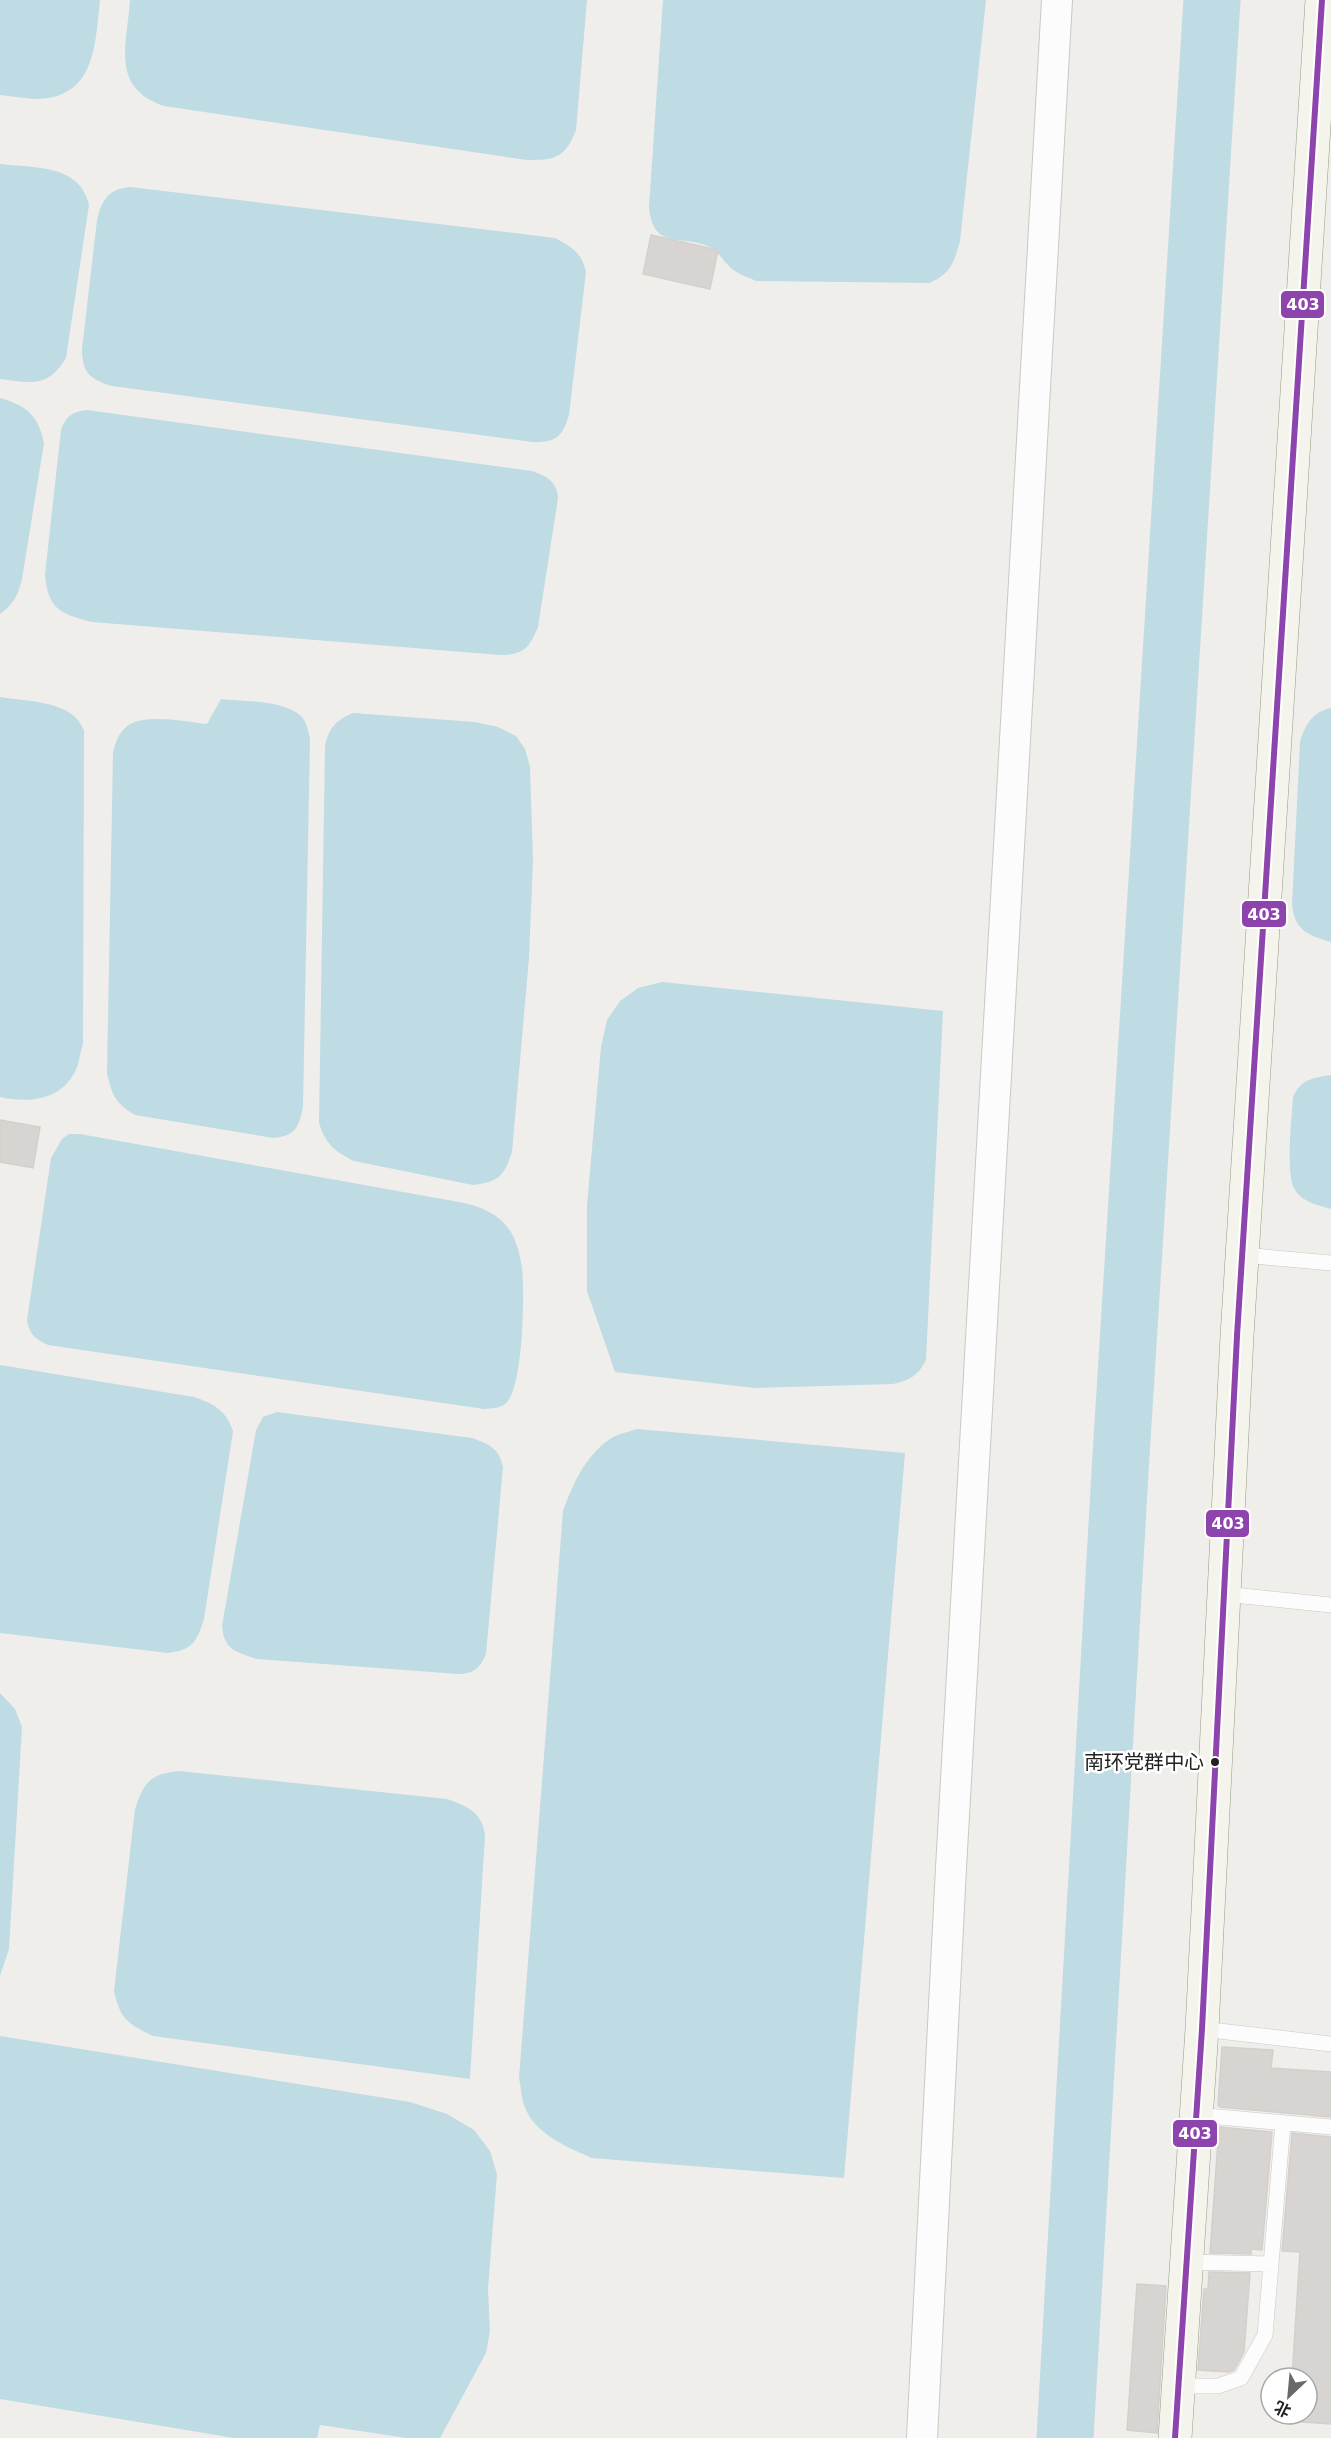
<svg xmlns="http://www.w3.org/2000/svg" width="1331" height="2438" font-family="'DejaVu Sans','Noto Sans SC',sans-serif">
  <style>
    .water { fill: #bfdbe3 }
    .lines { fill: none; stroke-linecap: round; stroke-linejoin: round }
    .river { stroke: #bfdbe3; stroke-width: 57 }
    .building { fill: #d7d4d2; stroke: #d3d0cc; stroke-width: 1.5 }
    .lane-casing { stroke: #c9c8c7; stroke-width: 16 }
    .street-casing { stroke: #c9c8c7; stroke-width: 32 }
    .secondary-casing { stroke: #999a82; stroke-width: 34 }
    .lane { stroke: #fdfcfc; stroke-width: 15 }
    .street { stroke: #fdfcfc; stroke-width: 30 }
    .secondary { stroke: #f4f4ed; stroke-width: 33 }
    .bus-1-casing { stroke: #fff; stroke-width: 10 }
    .bus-1 { stroke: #8e44ad; stroke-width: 6 }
    .bus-dot { fill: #222; stroke: #fff; stroke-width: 2 }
    .labels { text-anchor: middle; stroke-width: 5; stroke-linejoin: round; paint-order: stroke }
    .bus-label { font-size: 20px; fill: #222; stroke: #fff; text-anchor: end }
    .line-badge { stroke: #fff; stroke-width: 2 }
    .badge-label { font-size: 16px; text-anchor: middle; font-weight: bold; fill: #fff }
  </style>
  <rect width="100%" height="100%" fill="#f0eeeb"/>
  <!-- water -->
  <path class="water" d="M 0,0 L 100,0 C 95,47 95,100 33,99 C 22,98 11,96 0,95 Z
    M 130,0 L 587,0 L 576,130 C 565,158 556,160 527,160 L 164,106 C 110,87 127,46 130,0 Z
    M 663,0 L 986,0 L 960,241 C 954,262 951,274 929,283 L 756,281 C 748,277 739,275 731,268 C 724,262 719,253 712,248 C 683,233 653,252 649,207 Z
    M 0,164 C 34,168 80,164 89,205 L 66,358 C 48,388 31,383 0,379 Z
    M 130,187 L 555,238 C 572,247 582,253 586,272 L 569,415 C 562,437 557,442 533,442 L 112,386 C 90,379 82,373 82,349 L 97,220 C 102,199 109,189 130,187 Z
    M 0,398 C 27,406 38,415 44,443 L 22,579 C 18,595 14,604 0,614 Z
    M 87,410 L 532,471 C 546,476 557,481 558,498 L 538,627 C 529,648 524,655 500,655 L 92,622 C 60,614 48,609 45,575 L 61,430 C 66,416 72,412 87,410 Z
    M 0,697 C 28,702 74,700 84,731 L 83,1044 C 80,1053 79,1064 75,1072 C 59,1101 29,1103 0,1097 Z
    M 221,699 C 244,702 282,699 301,716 C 307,722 308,731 310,738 L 303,1107 C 299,1126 296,1136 274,1138 L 135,1115 C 115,1103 112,1095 107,1073 L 113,753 C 115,744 118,734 125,728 C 141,712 186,722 207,724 Z
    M 1331,708 L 1331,942 C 1308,935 1295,931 1292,905 L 1300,742 C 1305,725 1312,712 1331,708 Z
    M 353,713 L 475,722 L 498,727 L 516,736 L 525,749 L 530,767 L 533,861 L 529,958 L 512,1152 C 504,1176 499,1182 473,1185 L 354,1161 C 335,1152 325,1143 319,1123 L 325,746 C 329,728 336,720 353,713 Z
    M 662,982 L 943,1011 L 926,1360 C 918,1376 910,1380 893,1384 L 755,1388 L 615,1372 L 587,1291 L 587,1205 L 601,1047 L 607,1020 L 620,1001 L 638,988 Z
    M 1331,1075 L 1331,1209 C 1318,1205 1302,1202 1295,1190 C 1285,1175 1292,1117 1293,1097 C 1301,1079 1313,1078 1331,1075 Z
    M 69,1134 L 80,1134 L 459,1202 C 480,1206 501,1214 512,1234 C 517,1243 521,1258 522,1269 C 525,1292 523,1389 506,1403 C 500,1409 492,1408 484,1409 L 48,1345 C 36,1340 29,1334 27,1320 L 51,1158 L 62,1139 Z
    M 0,1365 L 194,1397 C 214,1404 226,1410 233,1431 L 204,1619 C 197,1641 193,1650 168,1653 L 0,1633 Z
    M 277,1412 L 472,1438 C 489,1444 499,1448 503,1467 L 486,1654 C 480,1668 474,1674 458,1674 L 257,1659 C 236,1652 224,1650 222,1626 L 256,1430 L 263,1417 Z
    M 637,1429 L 905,1453 L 844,2178 L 592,2158 C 567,2147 534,2134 524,2105 C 521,2097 521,2086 519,2078 L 563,1511 C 573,1484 585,1456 610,1439 C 617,1434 628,1432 637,1429 Z
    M 0,1693 L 15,1709 L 22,1727 L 9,1949 L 0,1976 Z
    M 179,1771 L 447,1799 C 467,1806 482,1812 485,1835 L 470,2079 L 153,2036 C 128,2024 120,2019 114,1991 L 135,1809 C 144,1782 150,1774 179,1771 Z
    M 0,2036 L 410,2102 L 447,2114 L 474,2130 L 490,2151 L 497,2174 L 488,2289 L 490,2331 L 486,2353 L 440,2438 L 407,2438 L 320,2425 L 317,2438 L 234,2438 L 0,2399 Z"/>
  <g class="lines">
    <!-- river -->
    <path class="river" d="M 1065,2438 L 1120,1472 L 1212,0"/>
  </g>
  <!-- building -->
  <path class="building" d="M 651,235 L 718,250 L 710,289 L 643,274 Z
    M 0,1120 L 40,1127 L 33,1168 L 0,1162 Z
    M 1222,2047 L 1273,2050 L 1271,2068 L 1331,2072 L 1331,2117 L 1220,2107 L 1218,2105 Z
    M 1219,2127 L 1272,2132 L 1262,2250 L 1251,2249 L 1251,2254 L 1210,2253 Z
    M 1292,2133 L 1331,2137 L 1331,2424 L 1289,2421 L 1289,2414 L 1307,2414 L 1307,2378 L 1292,2378 L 1300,2252 L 1282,2251 Z
    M 1209,2272 L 1250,2273 L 1244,2352 L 1234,2370 L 1229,2372 L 1198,2370 L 1204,2289 L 1208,2289 Z
    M 1137,2284 L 1166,2286 L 1157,2433 L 1127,2430 Z"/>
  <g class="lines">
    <!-- lane casing -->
    <g class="lane-casing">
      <path id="lane" d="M 1243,1255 L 1331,1263
        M 1224,1594 L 1331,1605
        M 1202,2029 L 1331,2044
        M 1196,2115 L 1331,2127
        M 1187,2262 L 1271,2264
        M 1178,2386 L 1218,2386 L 1241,2378 L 1265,2335 L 1283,2123"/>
    </g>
    <!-- street casing -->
    <g class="street-casing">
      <path id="street" d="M 922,2438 L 951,1868 L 1057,0"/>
    </g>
    <!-- secondary casing -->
    <g class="secondary-casing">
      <path id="secondary" d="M 1175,2438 L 1202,2029 L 1237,1336 L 1322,0"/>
    </g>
    <!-- lane -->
    <use href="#lane" class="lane"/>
    <!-- street -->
    <use href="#street" class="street"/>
    <!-- secondary -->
    <use href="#secondary" class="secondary"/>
    <!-- bus-1 casing -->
    <g class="bus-1-casing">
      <path id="bus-1" d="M 1175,2438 L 1202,2029 L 1237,1336 L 1322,0"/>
    </g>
    <!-- bus-1 -->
    <use href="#bus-1" class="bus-1"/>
  </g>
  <!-- markers -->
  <circle class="bus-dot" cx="1215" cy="1762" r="5"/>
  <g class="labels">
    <!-- bus labels -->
    <g class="bus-label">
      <text x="1204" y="1769">南环党群中心</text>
    </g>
  </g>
  <g class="line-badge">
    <rect x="1280" y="290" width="45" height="29" rx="6" fill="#8e44ad"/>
    <rect x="1241" y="900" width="46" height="28" rx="6" fill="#8e44ad"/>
    <rect x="1205" y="1509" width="45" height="29" rx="6" fill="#8e44ad"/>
    <rect x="1172" y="2119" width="46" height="29" rx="6" fill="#8e44ad"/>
  </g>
  <g class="badge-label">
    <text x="1303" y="310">403</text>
    <text x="1264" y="920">403</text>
    <text x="1228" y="1529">403</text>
    <text x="1195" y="2139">403</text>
  </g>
  <!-- north arrow -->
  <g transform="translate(1289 2396) rotate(206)"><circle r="28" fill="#ffffff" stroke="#a7a7a7" stroke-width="1.5"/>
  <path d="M0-4.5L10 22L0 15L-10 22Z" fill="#6a6968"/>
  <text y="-9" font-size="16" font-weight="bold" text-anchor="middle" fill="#222222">北</text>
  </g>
</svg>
